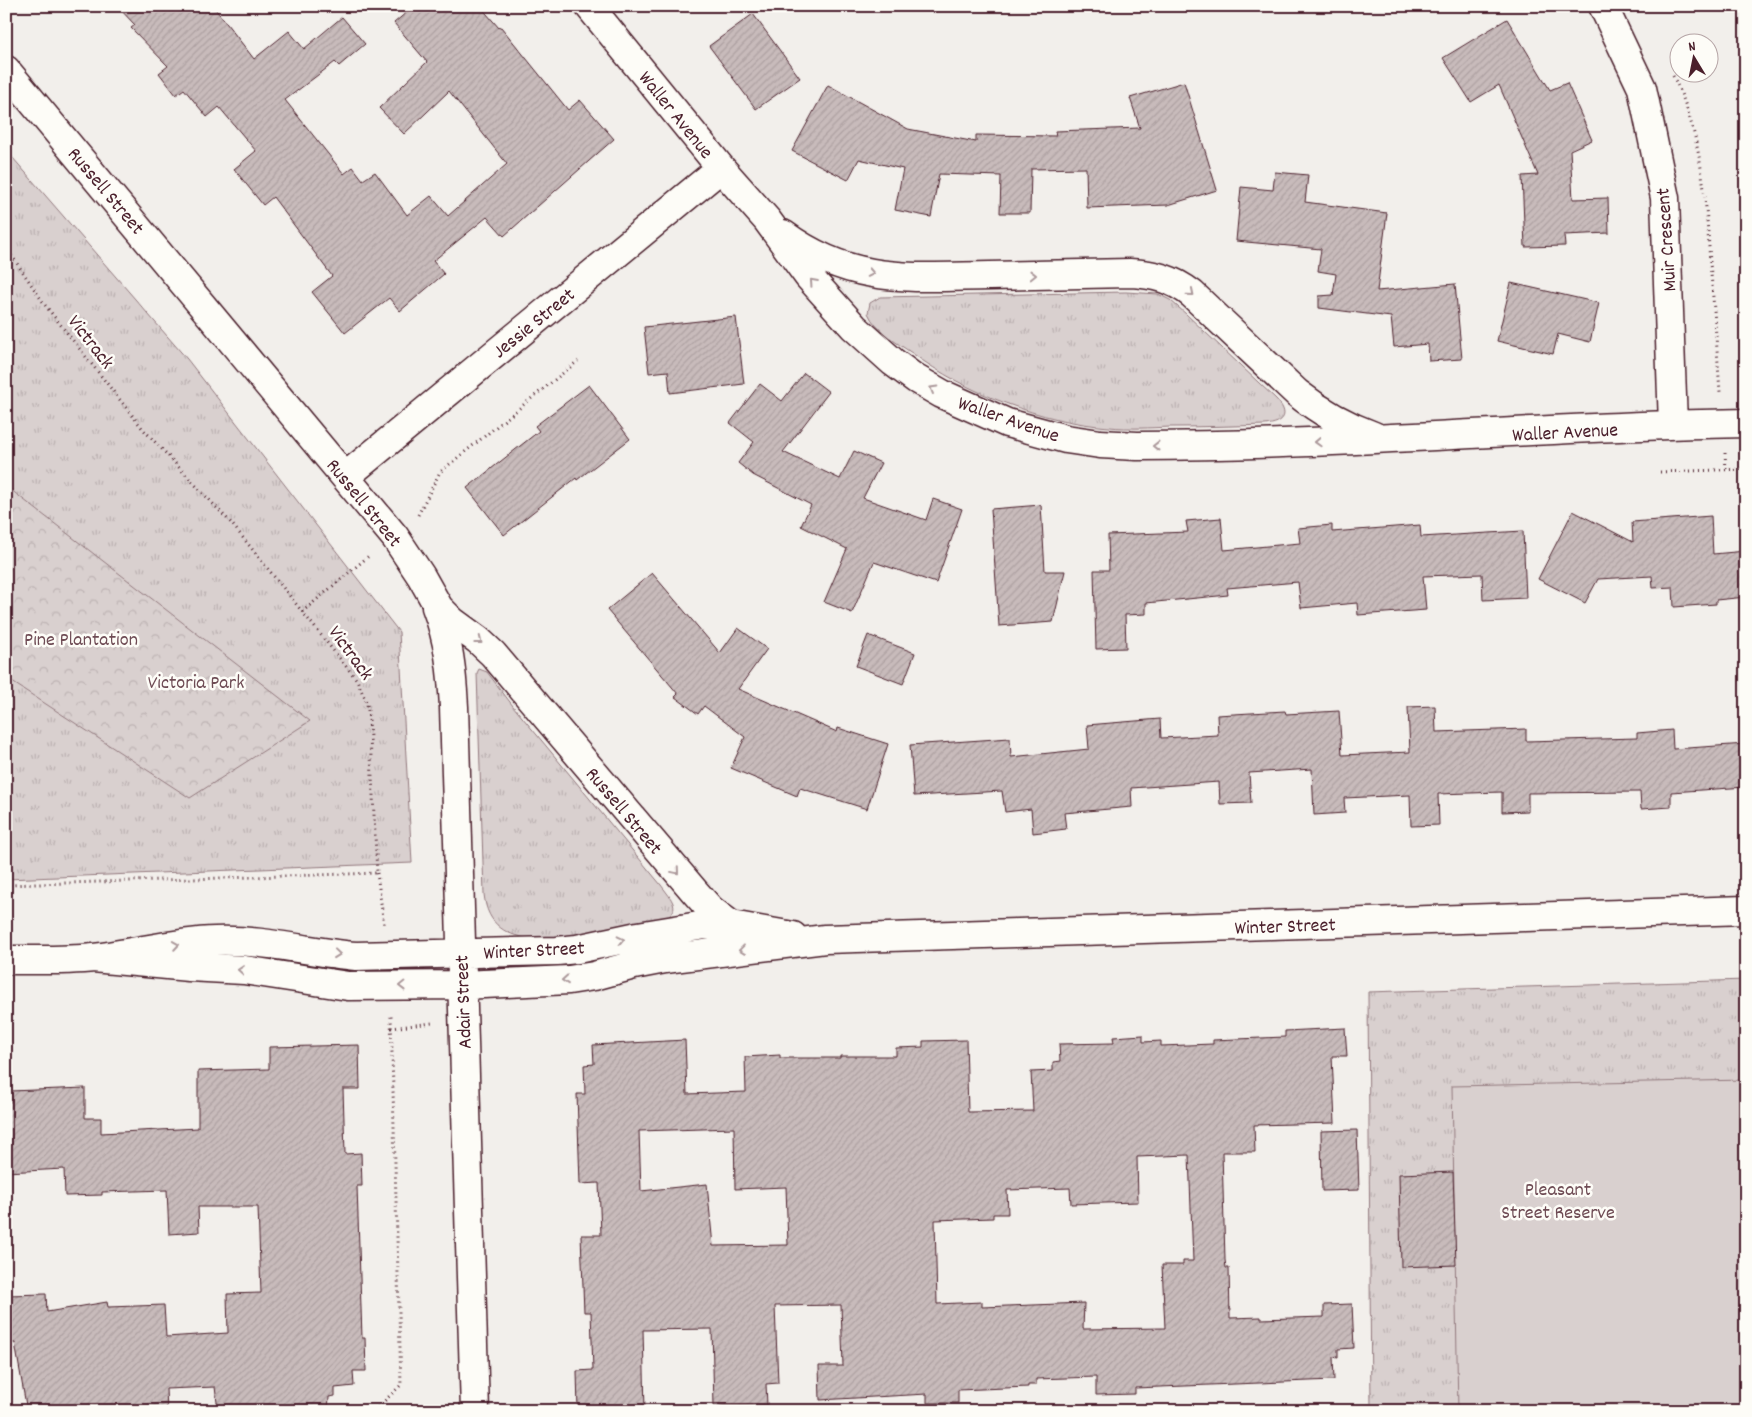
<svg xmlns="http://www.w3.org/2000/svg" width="1752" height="1417" font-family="Dekko,sans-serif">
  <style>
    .grass { fill: url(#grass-tufts); stroke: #92787d }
    .forest { fill: url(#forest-crowns); stroke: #92787d }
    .garden { fill: #d9d0cf; stroke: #92787d }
    .building { fill: url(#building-hatch); stroke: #4a1f2b; fill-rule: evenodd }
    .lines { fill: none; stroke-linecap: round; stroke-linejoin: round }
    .minor-casing { stroke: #4a1f2b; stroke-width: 31 }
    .path { stroke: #4a1f2b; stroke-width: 3; stroke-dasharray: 1 4; stroke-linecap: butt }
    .minor { stroke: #fdfcf7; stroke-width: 28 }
    .oneway { stroke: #ac999b }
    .labels { text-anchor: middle; stroke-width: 5; stroke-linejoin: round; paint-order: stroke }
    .street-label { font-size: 20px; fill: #4a1f2b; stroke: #fdfcf7 }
    .park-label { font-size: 20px; fill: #6e4b54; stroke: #fdfcf7 }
  </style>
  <defs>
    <pattern id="grass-tufts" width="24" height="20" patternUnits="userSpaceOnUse" patternTransform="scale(1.25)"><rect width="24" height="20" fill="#d9d0cf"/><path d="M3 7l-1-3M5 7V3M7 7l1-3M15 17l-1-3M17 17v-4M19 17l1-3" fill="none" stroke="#bcb2b2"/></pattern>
    <pattern id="forest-crowns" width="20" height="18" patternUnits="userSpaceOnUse" patternTransform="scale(1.25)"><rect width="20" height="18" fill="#d9d0cf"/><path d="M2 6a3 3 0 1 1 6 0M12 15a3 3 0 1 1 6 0" fill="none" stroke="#bcb2b2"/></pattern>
    <pattern id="building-hatch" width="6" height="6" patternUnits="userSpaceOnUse" patternTransform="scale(1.25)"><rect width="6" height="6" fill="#c8bbbb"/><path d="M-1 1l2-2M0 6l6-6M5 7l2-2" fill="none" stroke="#ada0a1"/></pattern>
  </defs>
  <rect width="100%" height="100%" fill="#f2efeb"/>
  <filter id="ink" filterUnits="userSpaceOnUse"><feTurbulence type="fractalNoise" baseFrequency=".02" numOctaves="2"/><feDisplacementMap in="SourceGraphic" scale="10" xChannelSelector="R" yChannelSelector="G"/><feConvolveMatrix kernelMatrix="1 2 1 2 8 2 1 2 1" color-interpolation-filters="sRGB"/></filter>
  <g filter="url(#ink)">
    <!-- grass -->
    <path class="grass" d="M 6,150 L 187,359 L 399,632 L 412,863 L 6,879 Z
      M 1126,292 L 1158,294 L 1170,300 L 1186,314 L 1276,399 C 1290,414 1285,423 1265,425 C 1234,426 1202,427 1170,427 C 1150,428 1130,429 1109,427 C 1042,422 966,393 912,353 C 897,343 875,330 868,313 L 870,303 L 880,297 Z
      M 479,669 L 487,672 L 513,706 L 661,885 C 668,895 683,909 666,918 C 647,921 628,924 609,928 C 567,937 490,958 484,894 L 477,673 Z
      M 1746,980 L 1746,1411 L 1371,1411 L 1368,992 Z"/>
    <!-- forest -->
    <path class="forest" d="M 6,486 L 310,721 L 190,798 L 6,678 Z"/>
    <!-- garden -->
    <path class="garden" d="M 1746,1080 L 1746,1411 L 1458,1411 L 1452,1086 Z"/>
    <!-- building -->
    <path class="building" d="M 117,6 L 213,6 L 254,59 L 289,31 L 304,49 L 342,17 L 365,44 L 339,66 L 335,62 L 285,100 L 344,174 L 353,167 L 363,180 L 375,172 L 407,215 L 431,196 L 448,216 L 507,164 L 449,91 L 404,134 L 379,108 L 427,62 L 394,23 L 414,6 L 480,6 L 499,28 L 501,27 L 568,110 L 580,100 L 614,139 L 504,236 L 487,217 L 433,261 L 444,274 L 400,311 L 389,298 L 345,333 L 312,292 L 332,276 L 273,197 L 263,205 L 234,169 L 256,151 L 219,107 L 207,117 L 184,89 L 176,95 L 159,73 L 168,66 L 131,28 L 135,25 Z
      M 753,14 L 800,78 L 756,109 L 709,46 Z
      M 1507,19 L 1550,90 L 1567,83 L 1592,140 L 1570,150 L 1573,199 L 1608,198 L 1609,233 L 1564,235 L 1565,246 L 1525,247 L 1522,176 L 1538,175 L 1499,85 L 1471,102 L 1443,58 Z
      M 1184,82 L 1217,190 L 1168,205 L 1087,208 L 1086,168 L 1031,169 L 1030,213 L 1000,213 L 1001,176 L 939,174 L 931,217 L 895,210 L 903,169 L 859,159 L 848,180 L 792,151 L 828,85 L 908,129 L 976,142 L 976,135 L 1056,136 L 1055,131 L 1140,128 L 1130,98 Z
      M 1275,172 L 1308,175 L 1305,202 L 1387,213 L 1377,291 L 1455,284 L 1462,359 L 1429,361 L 1428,344 L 1394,347 L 1391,317 L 1319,308 L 1319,296 L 1333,295 L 1336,274 L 1318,271 L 1321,249 L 1236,241 L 1241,187 L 1273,190 Z
      M 1511,283 L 1599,303 L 1590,342 L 1558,334 L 1553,354 L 1497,341 Z
      M 736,317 L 744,384 L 670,393 L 668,371 L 649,373 L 644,327 Z
      M 804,373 L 829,392 L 783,452 L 840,479 L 854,451 L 881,463 L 863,498 L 926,520 L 933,499 L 962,509 L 936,583 L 874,562 L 852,613 L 824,602 L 847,549 L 801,526 L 811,505 L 753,475 L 738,463 L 754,442 L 730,423 L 760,384 L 782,401 Z
      M 589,385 L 630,439 L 577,480 L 576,478 L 504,535 L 467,488 L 539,431 L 535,426 Z
      M 1041,505 L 1045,571 L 1065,571 L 1053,622 L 999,626 L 991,509 Z
      M 1573,511 L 1633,542 L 1632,522 L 1711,516 L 1713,554 L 1746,551 L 1746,597 L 1716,600 L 1716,604 L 1674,607 L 1673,587 L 1653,588 L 1652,576 L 1598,579 L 1585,603 L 1538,579 Z
      M 1221,518 L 1224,550 L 1300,543 L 1298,528 L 1332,525 L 1332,532 L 1420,525 L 1421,537 L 1523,531 L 1526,598 L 1483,600 L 1482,574 L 1423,576 L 1426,610 L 1358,615 L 1357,603 L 1301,608 L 1298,582 L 1227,588 L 1228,595 L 1146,603 L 1146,614 L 1125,615 L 1126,648 L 1096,649 L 1094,570 L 1109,570 L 1108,535 L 1188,532 L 1186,521 Z
      M 652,573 L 720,653 L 738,628 L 767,649 L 738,689 L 837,732 L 838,728 L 888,744 L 867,809 L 800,788 L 797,796 L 731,768 L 745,737 L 704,706 L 698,714 L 675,697 L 678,694 L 607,610 Z
      M 868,635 L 915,653 L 903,684 L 856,666 Z
      M 1435,706 L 1436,732 L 1526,729 L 1526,741 L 1637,738 L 1637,733 L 1672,730 L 1673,749 L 1746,744 L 1746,787 L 1671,792 L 1671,807 L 1641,809 L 1640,792 L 1528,793 L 1528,811 L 1502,812 L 1502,792 L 1438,794 L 1439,825 L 1411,826 L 1410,795 L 1344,798 L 1345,813 L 1314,815 L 1312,769 L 1249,773 L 1251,803 L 1220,804 L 1219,782 L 1131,788 L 1132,807 L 1064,813 L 1066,829 L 1033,833 L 1031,809 L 1005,812 L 1002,791 L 914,796 L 910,745 L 1010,738 L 1011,757 L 1089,749 L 1087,725 L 1160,719 L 1161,738 L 1218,735 L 1217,715 L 1285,711 L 1286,714 L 1339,711 L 1342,755 L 1410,752 L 1408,707 Z
      M 1345,1028 L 1347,1056 L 1332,1056 L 1335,1123 L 1254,1125 L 1255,1152 L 1222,1152 L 1225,1260 L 1226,1268 L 1229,1268 L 1230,1318 L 1261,1317 L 1261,1319 L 1324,1317 L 1324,1305 L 1352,1304 L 1354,1348 L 1338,1349 L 1338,1358 L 1333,1357 L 1334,1380 L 1135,1388 L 1135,1394 L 1096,1395 L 1096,1377 L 1036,1379 L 1036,1385 L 1028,1385 L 1028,1387 L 958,1390 L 958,1403 L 927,1403 L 927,1394 L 820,1400 L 819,1366 L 843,1366 L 841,1305 L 775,1306 L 778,1383 L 766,1384 L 767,1405 L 714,1406 L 712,1329 L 643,1330 L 645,1411 L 578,1411 L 577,1371 L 593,1370 L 591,1312 L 584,1312 L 581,1235 L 601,1235 L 599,1183 L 580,1184 L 577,1094 L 585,1094 L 584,1065 L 594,1064 L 593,1045 L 685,1040 L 687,1094 L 746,1092 L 745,1057 L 780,1055 L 780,1058 L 840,1058 L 840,1056 L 896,1056 L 896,1048 L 923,1047 L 923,1041 L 966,1040 L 968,1112 L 1033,1111 L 1031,1072 L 1053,1071 L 1053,1062 L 1060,1061 L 1059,1044 L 1114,1043 L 1113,1037 L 1143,1035 L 1143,1042 L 1161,1041 L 1161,1046 L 1213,1044 L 1213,1040 L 1285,1037 L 1285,1031 ZM 734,1128 L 735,1189 L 786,1187 L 788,1245 L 713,1246 L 707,1184 L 641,1191 L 639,1131 ZM 1189,1155 L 1193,1261 L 1183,1261 L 1183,1265 L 1162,1265 L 1165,1328 L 1083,1329 L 1084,1303 L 982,1307 L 982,1302 L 937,1304 L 935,1220 L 993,1218 L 993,1214 L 1008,1214 L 1007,1190 L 1070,1188 L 1071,1204 L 1138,1202 L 1137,1157 Z
      M 359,1045 L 360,1089 L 343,1089 L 345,1154 L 361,1153 L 362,1186 L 357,1186 L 362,1338 L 365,1338 L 366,1371 L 353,1371 L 354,1386 L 335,1388 L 335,1396 L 329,1397 L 328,1411 L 254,1411 L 253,1406 L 218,1410 L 215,1387 L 166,1389 L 167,1411 L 27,1411 L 15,1343 L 8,1343 L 6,1295 L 46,1294 L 47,1312 L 107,1302 L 108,1307 L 164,1305 L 166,1337 L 228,1333 L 227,1294 L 261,1293 L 258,1207 L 198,1207 L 199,1232 L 169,1234 L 167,1190 L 102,1192 L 102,1195 L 65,1196 L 64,1169 L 6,1172 L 6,1102 L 11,1102 L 10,1091 L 85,1088 L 85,1118 L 101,1118 L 101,1133 L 198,1128 L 198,1071 L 269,1069 L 269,1047 Z
      M 1357,1130 L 1359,1190 L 1322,1191 L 1321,1131 Z
      M 1453,1172 L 1456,1265 L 1401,1267 L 1399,1174 Z"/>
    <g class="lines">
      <!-- minor casing -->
      <g class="minor-casing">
        <path id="minor" d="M 589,6 L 721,168 L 767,220 L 808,276 L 854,327 L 893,362 L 916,379 L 942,394 L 1007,423 L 1066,439 L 1100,444 L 1137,446 C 1340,446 1543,426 1746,423
          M 1603,6 L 1642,88 L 1665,198 L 1673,425
          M 6,70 L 395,537 L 421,576 L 439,608 L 452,621 L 478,640 L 493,654 L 695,892 L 711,910 L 731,925
          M 783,234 C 853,285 909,277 990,276 C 1037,275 1084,274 1130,273 C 1154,274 1173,279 1192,294 L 1297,393 C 1321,412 1346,426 1374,436
          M 345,477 L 721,168
          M 436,607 C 449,641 452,671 454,707 L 475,1411
          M 93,958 L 189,967 L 244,970 L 348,986 L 462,985 L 569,980 L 594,976 L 634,965 L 665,959 L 825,939 L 1746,910
          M 6,960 C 35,960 65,961 94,958 C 135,953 174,942 215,941 C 263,939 309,952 356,956 L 557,951 L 577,949 L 638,936 L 705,925 L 737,926 L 793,936"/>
      </g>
      <!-- path -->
      <path class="path" d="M 1673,76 C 1702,133 1706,200 1710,263 C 1714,306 1717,349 1720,392
        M 6,247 L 45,305 L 143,429 L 232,524 L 357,680 L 367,704 L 369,718 L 377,873 L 6,885
        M 1725,453 L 1726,470
        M 1660,472 L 1746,469
        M 418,515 L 440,472 L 578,361
        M 302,612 L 370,555
        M 377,873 L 384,925
        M 391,1028 L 432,1023
        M 374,1411 L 401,1385 L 391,1016"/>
      <!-- minor -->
      <use href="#minor" class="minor"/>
    </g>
    <!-- one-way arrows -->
    <defs><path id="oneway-chevron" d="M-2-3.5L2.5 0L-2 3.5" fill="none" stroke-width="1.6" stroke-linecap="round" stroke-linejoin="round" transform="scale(1.25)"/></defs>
    <g class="oneway">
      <use href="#oneway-chevron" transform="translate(871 273) rotate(11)"/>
      <use href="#oneway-chevron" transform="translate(1033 275) rotate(-1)"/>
      <use href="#oneway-chevron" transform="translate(813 282) rotate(-132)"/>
      <use href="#oneway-chevron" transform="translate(1191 293) rotate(40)"/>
      <use href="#oneway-chevron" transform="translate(933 389) rotate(-150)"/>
      <use href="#oneway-chevron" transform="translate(1318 442) rotate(178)"/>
      <use href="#oneway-chevron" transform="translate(1156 446) rotate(180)"/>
      <use href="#oneway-chevron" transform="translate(479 641) rotate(38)"/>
      <use href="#oneway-chevron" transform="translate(676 871) rotate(50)"/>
      <use href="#oneway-chevron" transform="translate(621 940) rotate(-13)"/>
      <use href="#oneway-chevron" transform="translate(176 945) rotate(-9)"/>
      <use href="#oneway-chevron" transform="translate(742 950) rotate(173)"/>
      <use href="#oneway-chevron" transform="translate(337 954) rotate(6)"/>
      <use href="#oneway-chevron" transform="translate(241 970) rotate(-176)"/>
      <use href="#oneway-chevron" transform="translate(565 980) rotate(175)"/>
      <use href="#oneway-chevron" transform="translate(402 986) rotate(179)"/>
    </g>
  </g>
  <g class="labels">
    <!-- street labels -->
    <g class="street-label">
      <text transform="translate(677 114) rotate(51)" y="7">Waller Avenue</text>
      <text transform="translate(107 190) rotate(50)" y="7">Russell Street</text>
      <text transform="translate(1665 240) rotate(-94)" y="7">Muir Crescent</text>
      <text transform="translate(533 322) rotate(-39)" y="7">Jessie Street</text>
      <text transform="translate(92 341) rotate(52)" y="7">Victrack</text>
      <text transform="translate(1009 418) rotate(19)" y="7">Waller Avenue</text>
      <text transform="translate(1565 431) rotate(-3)" y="7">Waller Avenue</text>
      <text transform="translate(365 502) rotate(51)" y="7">Russell Street</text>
      <text transform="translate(352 652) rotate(54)" y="7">Victrack</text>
      <text transform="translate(625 810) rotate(50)" y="7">Russell Street</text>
      <text transform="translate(1285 925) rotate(-2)" y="7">Winter Street</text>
      <text transform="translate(534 949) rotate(-3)" y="7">Winter Street</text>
      <text transform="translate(462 1002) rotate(-92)" y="7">Adair Street</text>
    </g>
    <!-- park labels -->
    <g class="park-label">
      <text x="81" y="645">Pine Plantation</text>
      <text x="196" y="688">Victoria Park</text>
      <text x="1558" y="1195">Pleasant<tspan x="1558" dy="23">Street Reserve</tspan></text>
    </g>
  </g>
  <!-- margin -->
  <rect width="1752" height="1417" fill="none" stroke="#fdfcf7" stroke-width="25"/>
  <rect x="12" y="12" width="1727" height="1392" fill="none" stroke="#4a1f2b" stroke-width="2" filter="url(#ink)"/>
  <!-- north arrow -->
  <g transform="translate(1694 58) rotate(350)"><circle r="24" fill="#fdfcf7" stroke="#b5a4a5"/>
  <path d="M0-4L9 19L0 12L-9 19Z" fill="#4a1f2b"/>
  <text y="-8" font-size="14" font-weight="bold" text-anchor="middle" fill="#4a1f2b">N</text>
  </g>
</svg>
